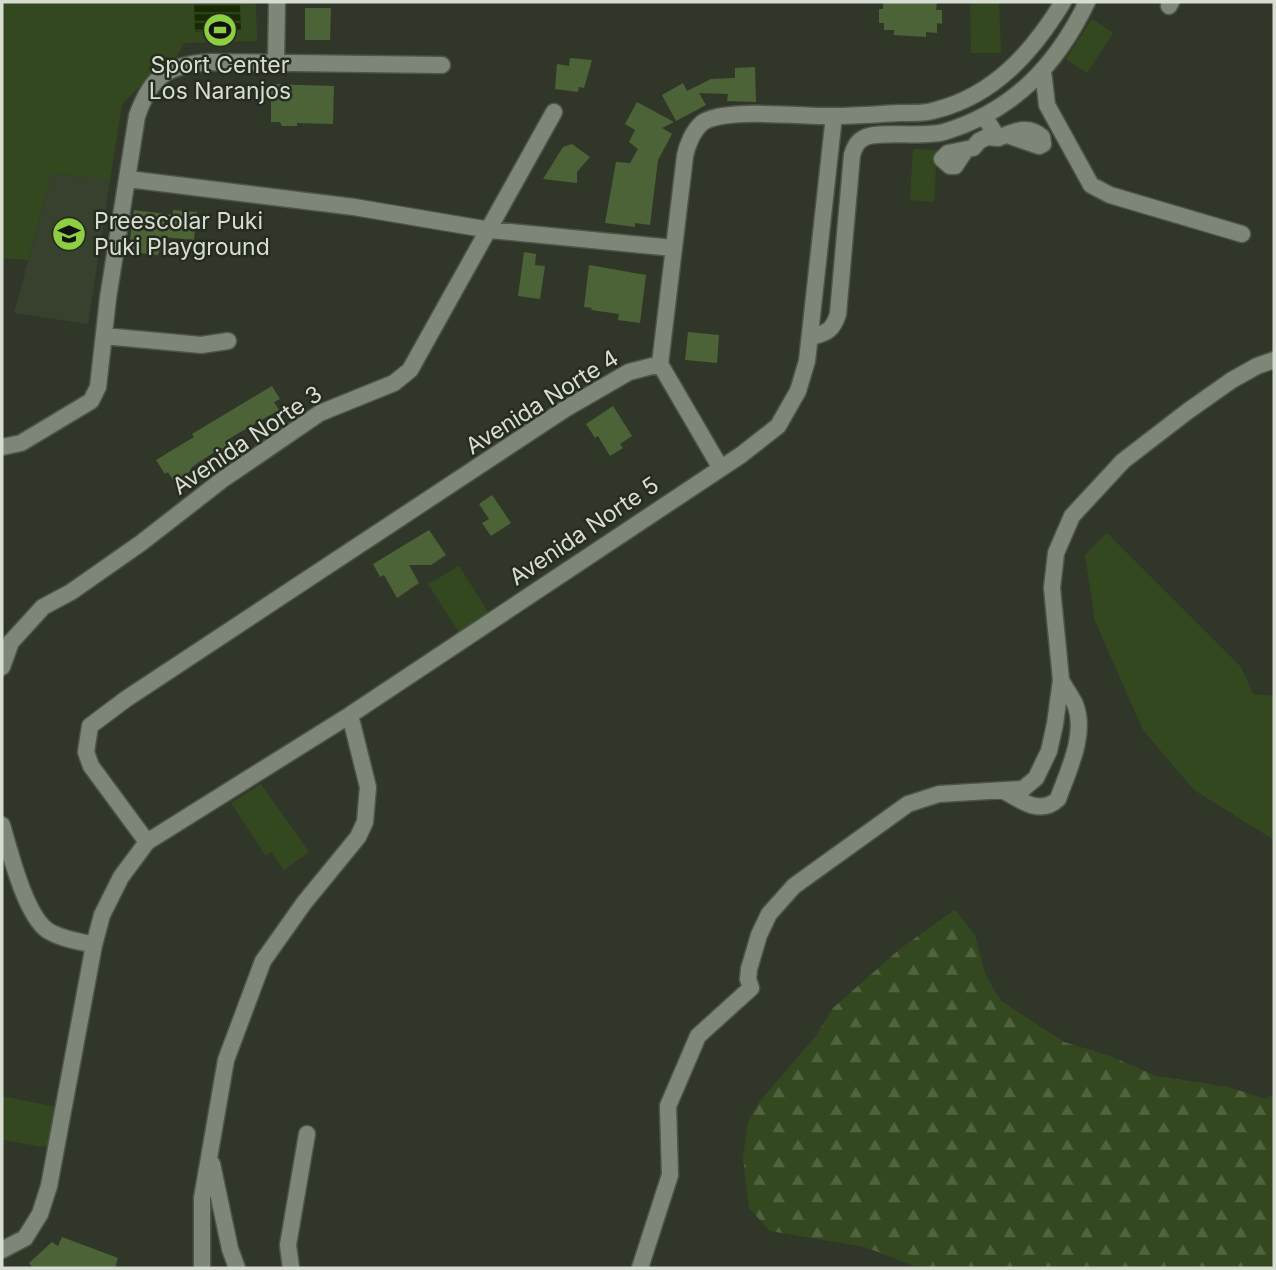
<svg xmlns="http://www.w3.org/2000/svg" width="1276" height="1270" font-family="Inter,sans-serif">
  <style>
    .built { fill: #37412d }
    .green { fill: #344820 }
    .forest { fill: url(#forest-firs) }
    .water { fill: url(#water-rules) }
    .building { fill: #4c6337 }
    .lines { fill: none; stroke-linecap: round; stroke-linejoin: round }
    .minor-casing { stroke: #4e5448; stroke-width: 19 }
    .minor { stroke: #7e8777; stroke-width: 16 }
    .labels { text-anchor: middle; stroke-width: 5; stroke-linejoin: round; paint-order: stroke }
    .poi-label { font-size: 23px; fill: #d8ddd4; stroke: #262d1f }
    .street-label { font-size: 23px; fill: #d8ddd4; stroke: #262d1f }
  </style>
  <defs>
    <pattern id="forest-firs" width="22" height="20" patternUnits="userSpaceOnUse" patternTransform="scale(1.75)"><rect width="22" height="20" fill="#344820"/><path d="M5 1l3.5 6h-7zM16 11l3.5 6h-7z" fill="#516240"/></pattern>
    <pattern id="water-rules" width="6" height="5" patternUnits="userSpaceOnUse" patternTransform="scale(1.75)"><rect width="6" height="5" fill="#172a00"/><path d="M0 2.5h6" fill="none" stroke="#384824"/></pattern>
  </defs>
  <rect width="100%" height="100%" fill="#303729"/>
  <!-- built -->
  <path class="built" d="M 52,173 L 110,180 L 88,324 L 14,313 Z"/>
  <!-- green -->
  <path class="green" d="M 6,2 L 256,2 L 257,41 L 184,43 L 176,57 L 142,84 L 122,104 L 110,180 L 52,173 L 28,260 L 2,258 L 2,3 Z
    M 970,2 L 999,2 L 1001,53 L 971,53 Z
    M 1092,19 L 1113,33 L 1087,73 L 1066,59 Z
    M 913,149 L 937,150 L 934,202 L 910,200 Z
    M 1107,533 L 1241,667 L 1253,694 L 1274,696 L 1274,840 L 1194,790 L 1143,730 L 1095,621 L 1085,555 Z
    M 459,566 L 488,612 L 459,632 L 428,584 Z
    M 261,784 L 309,852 L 284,870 L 271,852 L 266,856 L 231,803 Z
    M 2,1096 L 57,1107 L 50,1148 L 2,1140 Z"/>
  <!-- forest -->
  <path class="forest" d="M 955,910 L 975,935 L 985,974 L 1001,1001 L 1064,1042 L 1110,1056 L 1156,1076 L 1228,1087 L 1266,1099 L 1274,1094 L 1274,1268 L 919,1268 L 865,1247 L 770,1231 L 749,1208 L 743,1157 L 748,1122 L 760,1101 L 816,1036 L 833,1008 L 901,948 Z"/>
  <!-- water -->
  <path class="water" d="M 194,2 L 240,2 L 241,30 L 195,32 Z"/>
  <!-- building -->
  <path class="building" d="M 883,2 L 937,2 L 936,10 L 942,10 L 942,24 L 937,23 L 937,33 L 926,32 L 926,37 L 894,35 L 894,30 L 884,30 L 884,23 L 879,23 L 879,9 L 883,9 Z
    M 305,8 L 331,8 L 330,40 L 305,40 Z
    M 570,58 L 592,60 L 584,88 L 579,87 L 578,92 L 555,89 L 557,64 L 569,66 Z
    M 755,67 L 756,102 L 727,101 L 728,94 L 699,93 L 706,105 L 676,121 L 662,95 L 683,83 L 687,91 L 711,79 L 735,78 L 735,68 Z
    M 271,84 L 334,86 L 333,124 L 297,123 L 297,126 L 282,126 L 280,122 L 271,122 Z
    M 637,102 L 674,122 L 662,128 L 672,134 L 658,160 L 650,225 L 635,223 L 635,227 L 605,223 L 616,162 L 630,163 L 638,149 L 629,142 L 635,130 L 625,124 Z
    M 572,144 L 590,157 L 577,172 L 577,183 L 543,179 L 563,147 Z
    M 134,210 L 173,215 L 173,210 L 197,212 L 194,240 L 163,237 L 158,255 L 139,253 L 139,256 L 128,255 Z
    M 524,252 L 536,254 L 535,265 L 545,266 L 540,299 L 518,296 Z
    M 589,265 L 646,275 L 640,323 L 618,320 L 619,314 L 591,310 L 592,308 L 584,307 Z
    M 688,332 L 719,335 L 717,363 L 685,360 Z
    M 272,386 L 280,399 L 274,402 L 279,410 L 230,438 L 234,443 L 223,450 L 221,448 L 199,462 L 191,468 L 192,470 L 181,477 L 173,480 L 168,472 L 165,474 L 156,460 L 194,437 L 192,434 Z
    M 613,406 L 632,436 L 620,444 L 623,448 L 610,456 L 598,436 L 595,438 L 586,424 Z
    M 492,495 L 511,523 L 491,536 L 482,523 L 489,519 L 479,504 Z
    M 429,530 L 446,555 L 431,565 L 409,565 L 419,583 L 397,598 L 384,575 L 380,577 L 373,564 Z
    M 62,1237 L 118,1258 L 115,1268 L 33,1268 L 29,1263 L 52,1242 L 58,1246 Z"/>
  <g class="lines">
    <!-- minor casing -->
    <g class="minor-casing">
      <path id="minor" d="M 1169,6 L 1171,2
        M 276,63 L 277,2
        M 1043,71 L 1047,105 L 1091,185 L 1110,195 L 1242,234
        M 998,138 C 1014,132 1027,124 1042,137 L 1043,144 L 1039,146 L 1007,135
        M 965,151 L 955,166 L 950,166 L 942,159 L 948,153 L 973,148 L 979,141 L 987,137 L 998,138 L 984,116
        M 128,179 L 354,207 L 490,230 L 673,248
        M 104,336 L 201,345 L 228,341
        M 811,337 C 827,333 833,330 838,314 L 852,155 C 854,148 857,141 864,138 C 877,130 922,138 944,132 C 1013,111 1056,66 1087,2
        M 660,364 L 720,467
        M 2,447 L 21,443 L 91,401 L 98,387 L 108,298 L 137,116 C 151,76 167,65 209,62 L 442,65
        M 2,667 L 11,642 L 43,607 L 71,592 L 141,543 L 222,480 L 320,413 L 394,383 L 410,370 L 554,112
        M 1006,792 C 1023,802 1041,815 1058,799 C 1068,771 1087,734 1075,704 C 1071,696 1065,688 1061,680
        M 2,825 C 10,852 25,914 47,930 C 60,939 79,941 94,945 L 102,915 L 121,877 L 147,842 L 350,715 L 741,455 L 778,426 L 798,391 L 807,361 L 834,116
        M 147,842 L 91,766 L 86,752 L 90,726 L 126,699 L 565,409 L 629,372 L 660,364 L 685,156 C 687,145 693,131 702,123 C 724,107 806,117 835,116 C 856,116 878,114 899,113 C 911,113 925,114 936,110 C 995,95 1033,51 1063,2
        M 212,1164 L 230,1249 L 237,1268
        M 2,1250 L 25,1238 L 40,1214 L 49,1186 L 94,945
        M 202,1268 L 202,1198 L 226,1060 L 263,961 L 304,903 L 358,837 L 365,822 L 368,787 L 350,715
        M 291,1268 L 288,1245 L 307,1134
        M 640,1268 L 670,1175 L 668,1106 L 698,1036 L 751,988 L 748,979 L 749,969 L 759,935 L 769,914 L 794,886 L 908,804 L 939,794 L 1023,789 L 1036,778 L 1049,751 L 1055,724 L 1061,680 L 1052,588 L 1056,553 L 1072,516 L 1123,461 L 1188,411 L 1232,380 L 1257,366 L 1274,360"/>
    </g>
    <!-- minor -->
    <use href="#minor" class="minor"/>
  </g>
  <!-- icons -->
  <defs>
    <g id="stadium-disc" transform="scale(1.75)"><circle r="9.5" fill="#8ece43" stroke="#262d1f"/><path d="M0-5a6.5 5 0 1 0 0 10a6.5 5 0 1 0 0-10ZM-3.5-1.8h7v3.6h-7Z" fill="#111"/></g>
    <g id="school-disc" transform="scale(1.75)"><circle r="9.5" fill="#8ece43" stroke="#262d1f"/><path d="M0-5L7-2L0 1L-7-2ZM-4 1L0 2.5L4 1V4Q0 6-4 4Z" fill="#111"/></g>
  </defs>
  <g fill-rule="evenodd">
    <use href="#stadium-disc" x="220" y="30"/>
    <use href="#school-disc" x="69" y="234"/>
  </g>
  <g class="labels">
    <!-- poi labels -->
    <g class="poi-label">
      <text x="220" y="73">Sport Center<tspan x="220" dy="26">Los Naranjos</tspan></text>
      <text x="94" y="229" text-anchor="start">Preescolar Puki<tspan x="94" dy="26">Puki Playground</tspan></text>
    </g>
    <!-- street labels -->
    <g class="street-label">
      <text transform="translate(542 402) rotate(-32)" y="8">Avenida Norte 4</text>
      <text transform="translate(247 440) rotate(-34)" y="8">Avenida Norte 3</text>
      <text transform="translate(584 531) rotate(-34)" y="8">Avenida Norte 5</text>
    </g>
  </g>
  <!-- border -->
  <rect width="1276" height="1270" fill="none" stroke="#d8ddd4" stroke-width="7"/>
</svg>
